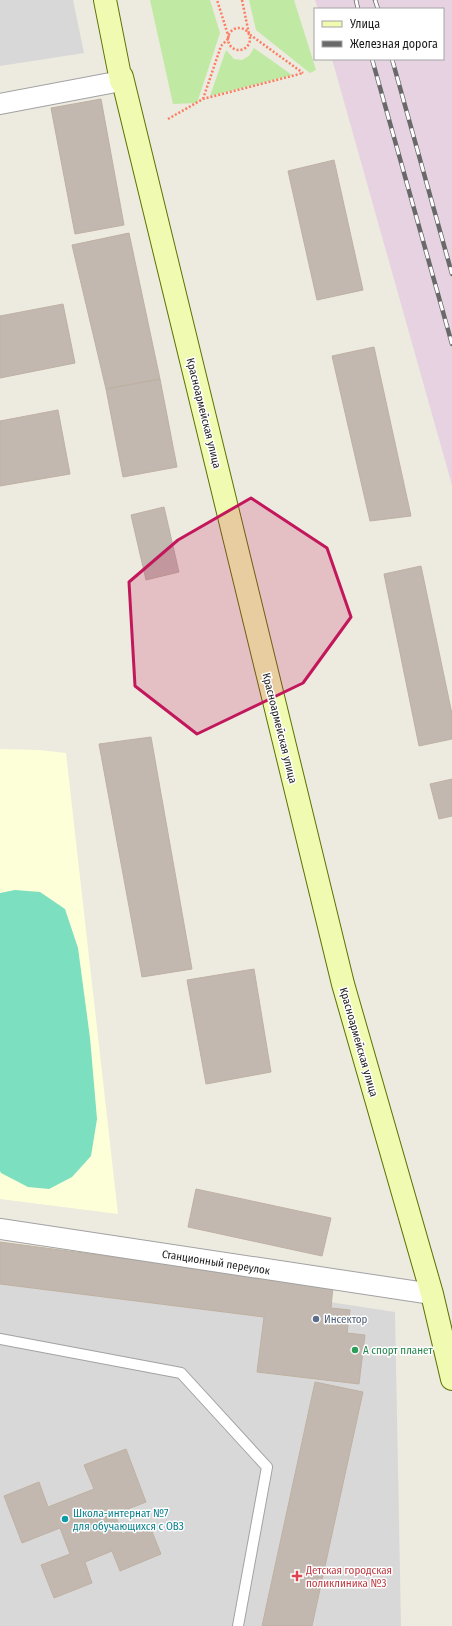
<svg xmlns="http://www.w3.org/2000/svg" width="452" height="1626" font-family="'Fira Sans Condensed',sans-serif">
  <style>
    .residential { fill: #d9d8d8 }
    .industrial { fill: #e6d2e1 }
    .education { fill: #fcffd7 }
    .grass { fill: #c0e9a4 }
    .pitch { fill: #7bdfc0 }
    .building { fill: #c2b8b0; stroke: #bfb1a2 }
    .lines { fill: none; stroke-linecap: round; stroke-linejoin: round }
    .lane-casing { stroke: #a2a2a2; stroke-width: 12 }
    .street-casing { stroke: #a2a2a2; stroke-width: 22 }
    .secondary-casing { stroke: #5d7103; stroke-width: 24 }
    .path { stroke: #fc7e62; stroke-width: 2.5; stroke-dasharray: 2 2; stroke-linecap: butt }
    .lane { stroke: #fff; stroke-width: 10 }
    .street { stroke: #fff; stroke-width: 20 }
    .secondary { stroke: #f1fab1; stroke-width: 22 }
    .rail-casing { stroke: #696969; stroke-width: 4.5 }
    .rail { stroke: #fff; stroke-width: 3; stroke-dasharray: 9; stroke-linecap: butt }
    .marked { fill: #c2185b; fill-opacity: 0.2; stroke: #c2185b; stroke-width: 3; stroke-linejoin: round }
    .service-dot { fill: #5c6f8a; stroke: #fff; stroke-width: 1.5 }
    .leisure-dot { fill: #2e9e5b; stroke: #fff; stroke-width: 1.5 }
    .culture-dot { fill: #0f9aa8; stroke: #fff; stroke-width: 1.5 }
    .health-dot { fill: #e0444e; stroke: #fff; stroke-width: 1.5 }
    .labels { text-anchor: middle; stroke-width: 3; stroke-linejoin: round; paint-order: stroke }
    .street-label { font-size: 11px; fill: #1b1b1b; stroke: #fff }
    .service-label { font-size: 11px; fill: #4e5e75; stroke: #fff; text-anchor: start }
    .leisure-label { font-size: 11px; fill: #27864d; stroke: #fff; text-anchor: start }
    .culture-label { font-size: 11px; fill: #0d838f; stroke: #fff; text-anchor: start }
    .health-label { font-size: 11px; fill: #be3a42; stroke: #fff; text-anchor: start }
  </style>
  <rect width="100%" height="100%" fill="#edeae0"/>
  <!-- residential -->
  <path class="residential" d="M 0,0 L 73,0 L 84,53 L 0,66 Z
    M 0,1252 L 395,1312 L 401,1626 L 0,1626 Z"/>
  <!-- industrial -->
  <path class="industrial" d="M 315,0 L 452,0 L 452,485 L 332,59 L 443,59 L 443,9 L 318,9 Z"/>
  <!-- education -->
  <path class="education" d="M 0,749 L 39,750 L 66,753 L 118,1214 L 0,1199 Z"/>
  <!-- grass -->
  <path class="grass" d="M 150,0 L 210,0 L 220,33 L 197,103 L 173,104 Z
    M 249,0 L 294,0 L 316,70 L 310,73 L 256,30 Z
    M 254,48 L 292,75 L 210,96 L 226,50 L 234,59 L 242,60 L 249,56 Z"/>
  <!-- pitch -->
  <path class="pitch" d="M 15,890 L 40,892 L 65,909 L 78,948 L 90,1038 L 97,1119 L 91,1156 L 72,1177 L 49,1189 L 28,1187 L 1,1173 L 0,1171 L 0,893 Z"/>
  <!-- building -->
  <path class="building" d="M 101,99 L 124,225 L 75,234 L 51,108 Z
    M 334,160 L 363,290 L 317,300 L 288,171 Z
    M 129,233 L 160,379 L 106,389 L 72,245 Z
    M 63,304 L 75,363 L 0,378 L 0,316 Z
    M 374,347 L 411,516 L 370,521 L 332,356 Z
    M 160,379 L 177,467 L 123,477 L 106,389 Z
    M 58,410 L 70,474 L 0,486 L 0,421 Z
    M 164,507 L 179,572 L 146,580 L 131,515 Z
    M 421,566 L 452,714 L 452,739 L 419,746 L 384,574 Z
    M 151,737 L 192,969 L 142,977 L 99,744 Z
    M 452,779 L 452,816 L 439,819 L 430,784 Z
    M 254,969 L 271,1072 L 206,1084 L 187,980 Z
    M 196,1189 L 331,1218 L 322,1256 L 188,1227 Z
    M 0,1242 L 333,1286 L 331,1308 L 350,1310 L 347,1333 L 365,1335 L 359,1384 L 257,1372 L 264,1317 L 0,1284 Z
    M 315,1382 L 363,1392 L 312,1626 L 262,1626 Z
    M 126,1449 L 146,1502 L 115,1514 L 122,1534 L 149,1524 L 161,1554 L 120,1571 L 112,1551 L 85,1562 L 92,1583 L 54,1598 L 41,1565 L 70,1554 L 60,1528 L 22,1543 L 4,1496 L 39,1482 L 48,1507 L 94,1489 L 84,1465 Z"/>
  <g class="lines">
    <!-- lane casing -->
    <g class="lane-casing">
      <path id="lane" d="M 0,1339 L 181,1373 L 267,1467 L 238,1626"/>
    </g>
    <!-- street casing -->
    <g class="street-casing">
      <path id="street" d="M 0,104 L 121,81
        M 0,1229 L 432,1294"/>
    </g>
    <!-- secondary casing -->
    <g class="secondary-casing">
      <path id="secondary" d="M 105,0 L 121,81 L 122,77 L 343,984 L 432,1294 L 452,1379"/>
    </g>
    <!-- path -->
    <path class="path" d="M 242,0 L 249,34 L 303,73
      M228 39a11 11 0 1 1 22 0a11 11 0 1 1-22 0Z
      M 203,99 L 221,46 L 229,38 L 217,0
      M 168,119 L 203,99 L 303,73"/>
    <!-- lane -->
    <use href="#lane" class="lane"/>
    <!-- street -->
    <use href="#street" class="street"/>
    <!-- secondary -->
    <use href="#secondary" class="secondary"/>
    <!-- rail casing -->
    <g class="rail-casing">
      <path id="rail" d="M 356,0 L 358,9
        M 375,0 L 378,9
        M 372,59 L 452,344
        M 392,59 L 452,274"/>
    </g>
    <!-- rail -->
    <use href="#rail" class="rail"/>
  </g>
  <!-- marked area -->
  <path class="marked" d="M 251,498 L 327,548 L 351,617 L 303,683 L 197,734 L 135,686 L 129,582 L 178,540 Z"/>
  <!-- markers -->
  <circle class="service-dot" cx="316" cy="1319" r="4"/>
  <circle class="leisure-dot" cx="355" cy="1350" r="4"/>
  <circle class="culture-dot" cx="65" cy="1519" r="4"/>
  <path class="health-dot" d="M295 1570h4v4h4v4h-4v4h-4v-4h-4v-4h4z"/>
  <g class="labels">
    <!-- street labels -->
    <g class="street-label">
      <text transform="translate(204 413) rotate(76)" y="4">Красноармейская улица</text>
      <text transform="translate(280 728) rotate(76)" y="4">Красноармейская улица</text>
      <text transform="translate(359 1042) rotate(74)" y="4">Красноармейская улица</text>
      <text transform="translate(216 1262) rotate(9)" y="4">Станционный переулок</text>
    </g>
    <!-- service labels -->
    <g class="service-label">
      <text x="324" y="1323">Инсектор</text>
    </g>
    <!-- leisure labels -->
    <g class="leisure-label">
      <text x="363" y="1354">А спорт планет</text>
    </g>
    <!-- culture labels -->
    <g class="culture-label">
      <text x="73" y="1517">Школа-интернат №7<tspan x="73" dy="13">для обучающихся с ОВЗ</tspan></text>
    </g>
    <!-- health labels -->
    <g class="health-label">
      <text x="306" y="1574">Детская городская<tspan x="306" dy="13">поликлиника №3</tspan></text>
    </g>
  </g>
  <!-- legend -->
  <rect x="314" y="8" width="130" height="52" fill="#ffffff" stroke="#a4a4a4"/>
  <rect x="322" y="21" width="20" height="6" fill="#f1fab1" stroke="#a4a4a4"/>
  <text x="350" y="28" font-size="12" fill="#1b1b1b">Улица</text>
  <rect x="322" y="41" width="20" height="6" fill="#696969" stroke="#a4a4a4"/>
  <text x="350" y="48" font-size="12" fill="#1b1b1b">Железная дорога</text>
</svg>
